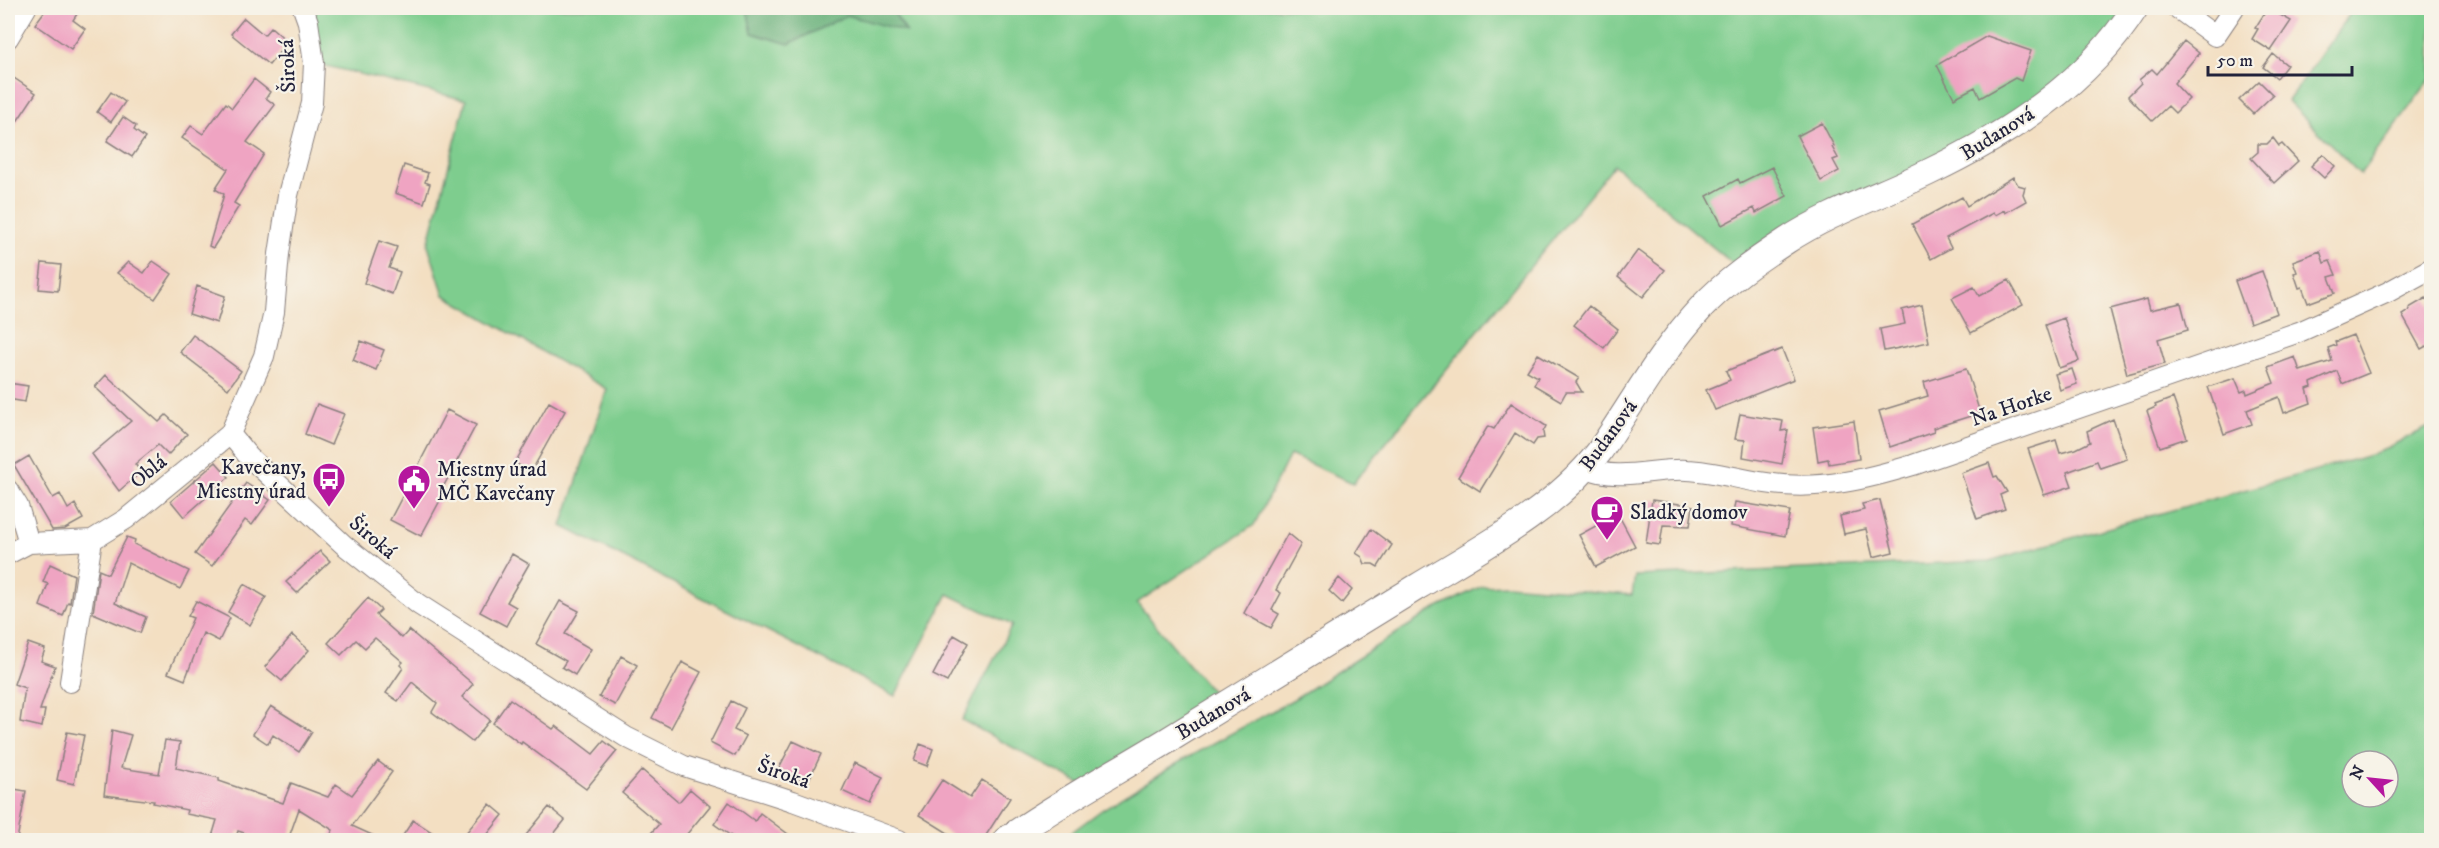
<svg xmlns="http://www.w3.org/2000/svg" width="2439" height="848" font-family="'IM FELL DW Pica',serif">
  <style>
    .green { fill: #7ecd8e; stroke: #507864; stroke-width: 1.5; fill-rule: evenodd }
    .forest { fill: #66b079; stroke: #44695a; stroke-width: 1.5 }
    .building { fill: #efa4c2 }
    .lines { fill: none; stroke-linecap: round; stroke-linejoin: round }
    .minor-casing { stroke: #8a807e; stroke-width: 22 }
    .tertiary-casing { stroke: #8a807e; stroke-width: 28 }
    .minor { stroke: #fff; stroke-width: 20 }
    .tertiary { stroke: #fff; stroke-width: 26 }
    .labels { text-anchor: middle; stroke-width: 4.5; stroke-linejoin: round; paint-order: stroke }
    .street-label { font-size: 21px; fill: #22223b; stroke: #f7f3e8 }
    .poi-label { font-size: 21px; fill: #22223b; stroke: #f7f3e8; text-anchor: start }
  </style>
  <rect width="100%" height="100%" fill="#f7f3e8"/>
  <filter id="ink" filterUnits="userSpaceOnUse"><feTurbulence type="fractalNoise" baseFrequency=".0167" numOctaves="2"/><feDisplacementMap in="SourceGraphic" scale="12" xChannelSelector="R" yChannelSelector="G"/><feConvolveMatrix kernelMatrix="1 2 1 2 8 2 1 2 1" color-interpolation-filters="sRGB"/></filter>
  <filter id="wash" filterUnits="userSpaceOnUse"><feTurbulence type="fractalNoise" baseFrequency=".008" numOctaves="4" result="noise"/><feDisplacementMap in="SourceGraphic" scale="24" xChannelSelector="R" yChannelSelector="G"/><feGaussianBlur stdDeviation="1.35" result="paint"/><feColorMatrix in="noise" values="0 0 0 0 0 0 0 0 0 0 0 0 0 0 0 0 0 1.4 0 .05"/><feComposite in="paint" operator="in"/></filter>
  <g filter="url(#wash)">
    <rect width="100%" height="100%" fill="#f3dfc2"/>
    <!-- green -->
    <path class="green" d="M 303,8 L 747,8 L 752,33 L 789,44 L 847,15 L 906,31 L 891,8 L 2135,8 L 2078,76 L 1743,272 L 1614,165 L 1353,483 L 1290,455 L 1254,525 L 1137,603 L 1224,706 L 1086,787 L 962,720 L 1012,625 L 948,594 L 895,696 L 562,526 L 607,389 L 444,295 L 428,245 L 466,100 L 314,63 Z
      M 2354,8 L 2432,8 L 2431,78 L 2360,174 L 2288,101 Z
      M 2431,426 L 2431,840 L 1061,840 L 1103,809 L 1183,760 L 1294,699 L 1430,612 L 1482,586 L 1507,585 L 1632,595 L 1635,576 L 1989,561 L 2374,454 ZM 2352,761 L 2388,761 L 2388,797 L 2352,797 Z"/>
    <!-- forest -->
    <path class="forest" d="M 747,8 L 891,8 L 906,32 L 847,15 L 789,44 L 752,33 Z"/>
    <g id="blocks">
      <!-- building -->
      <path class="building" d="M 47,8 L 81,8 L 73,20 L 85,29 L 71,49 L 35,24 Z
        M 2268,8 L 2291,21 L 2271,51 L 2252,39 L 2258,29 L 2255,28 Z
        M 244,18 L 264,35 L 271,27 L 288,42 L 269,65 L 231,34 Z
        M 1987,36 L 2031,51 L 2021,81 L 2015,78 L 1980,98 L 1975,87 L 1954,98 L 1937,65 Z
        M 2184,41 L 2199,53 L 2174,83 L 2189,99 L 2175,113 L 2168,106 L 2152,121 L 2128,96 L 2141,83 L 2139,80 L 2152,69 L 2157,74 Z
        M 2273,54 L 2287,65 L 2277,78 L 2263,67 Z
        M 8,74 L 36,93 L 8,135 Z
        M 254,79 L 270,92 L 266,98 L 275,105 L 247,142 L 264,154 L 234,203 L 239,206 L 213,248 L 209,246 L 224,194 L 215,189 L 228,169 L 182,138 L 191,126 L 203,134 L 226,103 L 232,108 Z
        M 2259,81 L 2273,95 L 2253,114 L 2239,100 Z
        M 111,92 L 125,102 L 111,122 L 97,112 Z
        M 123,117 L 136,126 L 134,130 L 145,138 L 132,157 L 107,141 Z
        M 1822,123 L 1834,146 L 1832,147 L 1838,158 L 1833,160 L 1839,171 L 1821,181 L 1797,136 Z
        M 2273,138 L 2279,146 L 2282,144 L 2298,161 L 2274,183 L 2251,158 L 2258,152 L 2258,144 L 2267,144 Z
        M 2323,154 L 2335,166 L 2324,178 L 2311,166 Z
        M 404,165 L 428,173 L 425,182 L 430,184 L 424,203 L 395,193 Z
        M 1772,167 L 1787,196 L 1756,213 L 1754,208 L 1722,225 L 1707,196 L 1738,179 L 1740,183 Z
        M 2013,177 L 2018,185 L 2025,187 L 2023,194 L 2026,201 L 2005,213 L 2004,210 L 1995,215 L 1993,213 L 1946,238 L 1951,248 L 1931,259 L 1912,224 L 1962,197 L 1967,206 Z
        M 379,241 L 397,247 L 389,268 L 400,272 L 392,294 L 364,283 Z
        M 1638,250 L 1665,270 L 1643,297 L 1618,277 Z
        M 2320,251 L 2324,263 L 2330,261 L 2336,275 L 2329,277 L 2335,293 L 2308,303 L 2302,287 L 2299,288 L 2294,273 L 2297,272 L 2293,261 Z
        M 153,261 L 172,274 L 155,299 L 117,273 L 128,262 L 144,273 Z
        M 42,263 L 61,265 L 58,291 L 39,289 Z
        M 2262,271 L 2277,313 L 2250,323 L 2235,281 Z
        M 2009,280 L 2023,305 L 1971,333 L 1952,298 L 1974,287 L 1979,296 Z
        M 197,286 L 225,296 L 217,323 L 189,314 Z
        M 2426,298 L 2432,308 L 2432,343 L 2421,349 L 2402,315 L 2410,310 L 2409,308 Z
        M 2147,299 L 2150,310 L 2181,303 L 2188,330 L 2158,339 L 2165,364 L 2127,374 L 2110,309 Z
        M 1922,305 L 1929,342 L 1884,351 L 1880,329 L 1905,324 L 1902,310 Z
        M 1589,306 L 1618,329 L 1604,348 L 1574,325 Z
        M 2064,318 L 2079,361 L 2059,368 L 2045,325 Z
        M 193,335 L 241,371 L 228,389 L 180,352 Z
        M 2353,335 L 2369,373 L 2342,384 L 2337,371 L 2311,383 L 2312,387 L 2307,389 L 2311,403 L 2284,413 L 2279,397 L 2247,410 L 2252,424 L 2224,434 L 2208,387 L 2235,378 L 2241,392 L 2246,390 L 2247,394 L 2274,383 L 2268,367 L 2295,357 L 2300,371 L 2332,361 L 2328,348 L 2336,345 L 2335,342 Z
        M 361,341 L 384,350 L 376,370 L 353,360 Z
        M 1782,349 L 1794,379 L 1715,410 L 1706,390 L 1730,380 L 1726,371 Z
        M 1538,354 L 1579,378 L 1576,382 L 1582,392 L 1566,392 L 1561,401 L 1534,385 L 1538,377 L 1527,371 Z
        M 1966,369 L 1980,413 L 1933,428 L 1934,432 L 1890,447 L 1879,411 L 1928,396 L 1924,382 Z
        M 2072,369 L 2077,384 L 2060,390 L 2055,374 Z
        M 106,375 L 159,422 L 166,415 L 187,434 L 168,455 L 158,445 L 135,464 L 141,472 L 119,491 L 92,454 L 131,421 L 95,387 Z
        M 8,383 L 28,386 L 25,402 L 8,399 Z
        M 2173,398 L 2187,438 L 2160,447 L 2147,411 L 2156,407 L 2155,405 Z
        M 549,402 L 565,411 L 531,472 L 515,463 Z
        M 1511,403 L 1546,426 L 1543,432 L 1544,438 L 1537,439 L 1533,445 L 1515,433 L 1480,491 L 1458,477 L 1488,426 L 1494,429 Z
        M 317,404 L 344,414 L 331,445 L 305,434 Z
        M 447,410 L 476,425 L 440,493 L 443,495 L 421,536 L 390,520 Z
        M 1740,414 L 1783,421 L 1781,431 L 1788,430 L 1782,464 L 1743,457 L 1745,440 L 1735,439 Z
        M 2113,419 L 2127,459 L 2100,468 L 2097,461 L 2067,472 L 2072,486 L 2044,495 L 2028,449 L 2056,440 L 2060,453 L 2076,449 L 2090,442 L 2087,431 Z
        M 1854,421 L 1859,459 L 1829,464 L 1828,459 L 1818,461 L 1813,427 Z
        M 29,456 L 53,498 L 60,494 L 68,509 L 75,504 L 83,519 L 65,529 L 52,530 L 14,465 Z
        M 216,462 L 229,477 L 184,517 L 171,501 Z
        M 1989,463 L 1994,477 L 1997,476 L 2007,492 L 2000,495 L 2005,509 L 1977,519 L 1961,473 Z
        M 246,483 L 270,500 L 252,525 L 245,520 L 212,566 L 195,554 Z
        M 1652,500 L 1693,506 L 1690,526 L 1663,525 L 1660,545 L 1646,543 Z
        M 1880,500 L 1893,552 L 1873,557 L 1866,529 L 1844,534 L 1840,516 L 1864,510 L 1862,504 Z
        M 1735,502 L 1790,511 L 1785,536 L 1731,526 Z
        M 1618,514 L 1635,546 L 1596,567 L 1579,535 Z
        M 1371,529 L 1392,545 L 1378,567 L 1373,564 L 1365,564 L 1362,557 L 1356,553 Z
        M 1288,533 L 1301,544 L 1276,590 L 1281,593 L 1272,610 L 1279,614 L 1271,628 L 1244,613 Z
        M 127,537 L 135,540 L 134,544 L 189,571 L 180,589 L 128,563 L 115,603 L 146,617 L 140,633 L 93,613 L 99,570 L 108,574 Z
        M 320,551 L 330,561 L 297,593 L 286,582 Z
        M 512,554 L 529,564 L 507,602 L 516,607 L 506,626 L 480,612 Z
        M 50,564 L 74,575 L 70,603 L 68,602 L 63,616 L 40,606 L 48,584 L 43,582 Z
        M 1339,578 L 1352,590 L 1342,603 L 1329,591 Z
        M 244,584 L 266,597 L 250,625 L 228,612 Z
        M 368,598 L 381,610 L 376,615 L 402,638 L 409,630 L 473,684 L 462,697 L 490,720 L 472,742 L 432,712 L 437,703 L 412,682 L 398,701 L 386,693 L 403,668 L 400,665 L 403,662 L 375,638 L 365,648 L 356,640 L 341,655 L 328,643 Z
        M 196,601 L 230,618 L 219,641 L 203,633 L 185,680 L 168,673 L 193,618 L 188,616 Z
        M 560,601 L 579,611 L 565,634 L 591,649 L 575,675 L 562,667 L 566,661 L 536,644 Z
        M 292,635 L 309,650 L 282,681 L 265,667 Z
        M 954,635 L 968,643 L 947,682 L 933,675 Z
        M 28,643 L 45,649 L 41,661 L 55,666 L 40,710 L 45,710 L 42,727 L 20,722 L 25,688 L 14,684 Z
        M 621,656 L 637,665 L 615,705 L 599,697 Z
        M 682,662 L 701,672 L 671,728 L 652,718 Z
        M 510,699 L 553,729 L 556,726 L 593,754 L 604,741 L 617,751 L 586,789 L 522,742 L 521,744 L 493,723 Z
        M 731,701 L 745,708 L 734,730 L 746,736 L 735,756 L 710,743 Z
        M 271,706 L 312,732 L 299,752 L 273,735 L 268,744 L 253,734 Z
        M 112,730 L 131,735 L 121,768 L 159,774 L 165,740 L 180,742 L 176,768 L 219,778 L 219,781 L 283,803 L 291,783 L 328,797 L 336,784 L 352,795 L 378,761 L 392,772 L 352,826 L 383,840 L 328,840 L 333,830 L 299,809 L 288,840 L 266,840 L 238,831 L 235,840 L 211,840 L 217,820 L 186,814 L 187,810 L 153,803 L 154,801 L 104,795 Z
        M 67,732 L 84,735 L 74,784 L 57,780 Z
        M 793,741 L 821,754 L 807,784 L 778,770 Z
        M 920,744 L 933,749 L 927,766 L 914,761 Z
        M 855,763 L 883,777 L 870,804 L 842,791 Z
        M 642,770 L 679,802 L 690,789 L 710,806 L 682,840 L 645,840 L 659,824 L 622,793 Z
        M 942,780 L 970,798 L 982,780 L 1010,798 L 983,840 L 959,840 L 919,815 Z
        M 8,788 L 26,791 L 17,840 L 8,840 Z
        M 729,802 L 755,821 L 760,813 L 796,840 L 737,840 L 714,824 Z
        M 490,804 L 503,815 L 483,840 L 460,840 Z
        M 549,807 L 565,820 L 549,840 L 522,840 Z
        M 413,820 L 444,840 L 400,840 Z"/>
    </g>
  </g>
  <g filter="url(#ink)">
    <use href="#blocks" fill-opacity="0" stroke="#8a807e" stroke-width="1.5"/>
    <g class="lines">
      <!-- minor casing -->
      <g class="minor-casing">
        <path id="minor" d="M 2177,8 L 2215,36 L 2234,8
          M 8,38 L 26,8
          M 230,434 L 249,457 L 344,545 L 418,604 L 626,737 L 684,766 L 793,801 L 899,840
          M 1587,468 C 1618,482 1654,468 1687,470 C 1716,471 1744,481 1773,484 C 1822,490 1867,479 1913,465 L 2299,332 L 2388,292 L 2432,268
          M 8,490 L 18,506 L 29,543
          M 8,554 L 29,543 L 92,540 L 126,519 L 230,434 L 264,356 L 274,312 L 279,254 L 288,195 L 312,103 L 314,63 L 308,22 L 303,8
          M 70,682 L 92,540"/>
      </g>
      <!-- tertiary casing -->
      <g class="tertiary-casing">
        <path id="tertiary" d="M 1006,840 C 1057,804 1111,775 1165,742 C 1249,691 1333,639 1417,587 C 1478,550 1555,510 1599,452 C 1632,404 1661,351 1701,308 C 1725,282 1757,260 1786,241 C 1830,212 1882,195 1929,172 C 2008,134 2088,83 2135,8"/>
      </g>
      <!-- minor -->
      <use href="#minor" class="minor"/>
      <!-- tertiary -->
      <use href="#tertiary" class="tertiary"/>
    </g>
  </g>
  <!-- icons -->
  <defs>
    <g id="bus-pin" transform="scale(1.725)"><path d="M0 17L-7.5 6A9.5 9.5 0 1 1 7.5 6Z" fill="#b5179e" stroke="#f7f3e8"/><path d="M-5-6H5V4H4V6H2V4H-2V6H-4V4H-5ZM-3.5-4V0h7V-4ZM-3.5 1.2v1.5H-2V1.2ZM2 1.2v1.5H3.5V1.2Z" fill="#fff"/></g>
    <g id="civic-pin" transform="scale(1.725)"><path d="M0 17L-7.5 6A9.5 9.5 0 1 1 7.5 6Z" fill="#b5179e" stroke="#f7f3e8"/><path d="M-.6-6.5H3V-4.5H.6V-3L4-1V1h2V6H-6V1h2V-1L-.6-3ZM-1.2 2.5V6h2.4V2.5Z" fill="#fff"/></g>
    <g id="cafe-pin" transform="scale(1.725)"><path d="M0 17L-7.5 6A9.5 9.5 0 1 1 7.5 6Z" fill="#b5179e" stroke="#f7f3e8"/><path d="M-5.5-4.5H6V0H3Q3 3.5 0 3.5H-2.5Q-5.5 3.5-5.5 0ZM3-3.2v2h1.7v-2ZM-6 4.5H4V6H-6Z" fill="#fff"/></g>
  </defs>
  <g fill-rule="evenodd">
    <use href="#bus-pin" x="329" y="479"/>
    <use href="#civic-pin" x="414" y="481"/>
    <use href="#cafe-pin" x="1607" y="512"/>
  </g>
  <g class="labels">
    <!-- street labels -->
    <g class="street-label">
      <text transform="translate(287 66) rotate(-92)" y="7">Široká</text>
      <text transform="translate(1997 133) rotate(-32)" y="7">Budanová</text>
      <text transform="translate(2011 406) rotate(-19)" y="7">Na Horke</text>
      <text transform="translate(1608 435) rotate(-54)" y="7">Budanová</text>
      <text transform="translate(148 471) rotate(-39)" y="7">Oblá</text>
      <text transform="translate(373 537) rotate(40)" y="7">Široká</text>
      <text transform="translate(1213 713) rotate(-31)" y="7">Budanová</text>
      <text transform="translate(784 773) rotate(19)" y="7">Široká</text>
    </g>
    <!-- poi labels -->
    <g class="poi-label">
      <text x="306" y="474" text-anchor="end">Kavečany,<tspan x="306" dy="24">Miestny úrad</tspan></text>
      <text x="437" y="476">Miestny úrad<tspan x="437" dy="24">MČ Kavečany</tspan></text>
      <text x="1630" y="519">Sladký domov</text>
    </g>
  </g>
  <!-- margin -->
  <rect width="2439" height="848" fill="none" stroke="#f7f3e8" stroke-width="30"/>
  <!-- north arrow -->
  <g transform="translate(2370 779) rotate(297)"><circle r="28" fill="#f7f3e8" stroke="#a29fa3" stroke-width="1.5"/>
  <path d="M0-4.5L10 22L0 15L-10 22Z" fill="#b5179e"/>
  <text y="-9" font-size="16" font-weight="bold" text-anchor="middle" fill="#22223b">N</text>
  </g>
  <!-- scale -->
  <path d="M2208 66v9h144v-9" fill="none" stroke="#22223b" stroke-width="3"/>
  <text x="2217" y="66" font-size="18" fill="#22223b" stroke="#f7f3e8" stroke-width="4.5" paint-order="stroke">50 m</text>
</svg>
